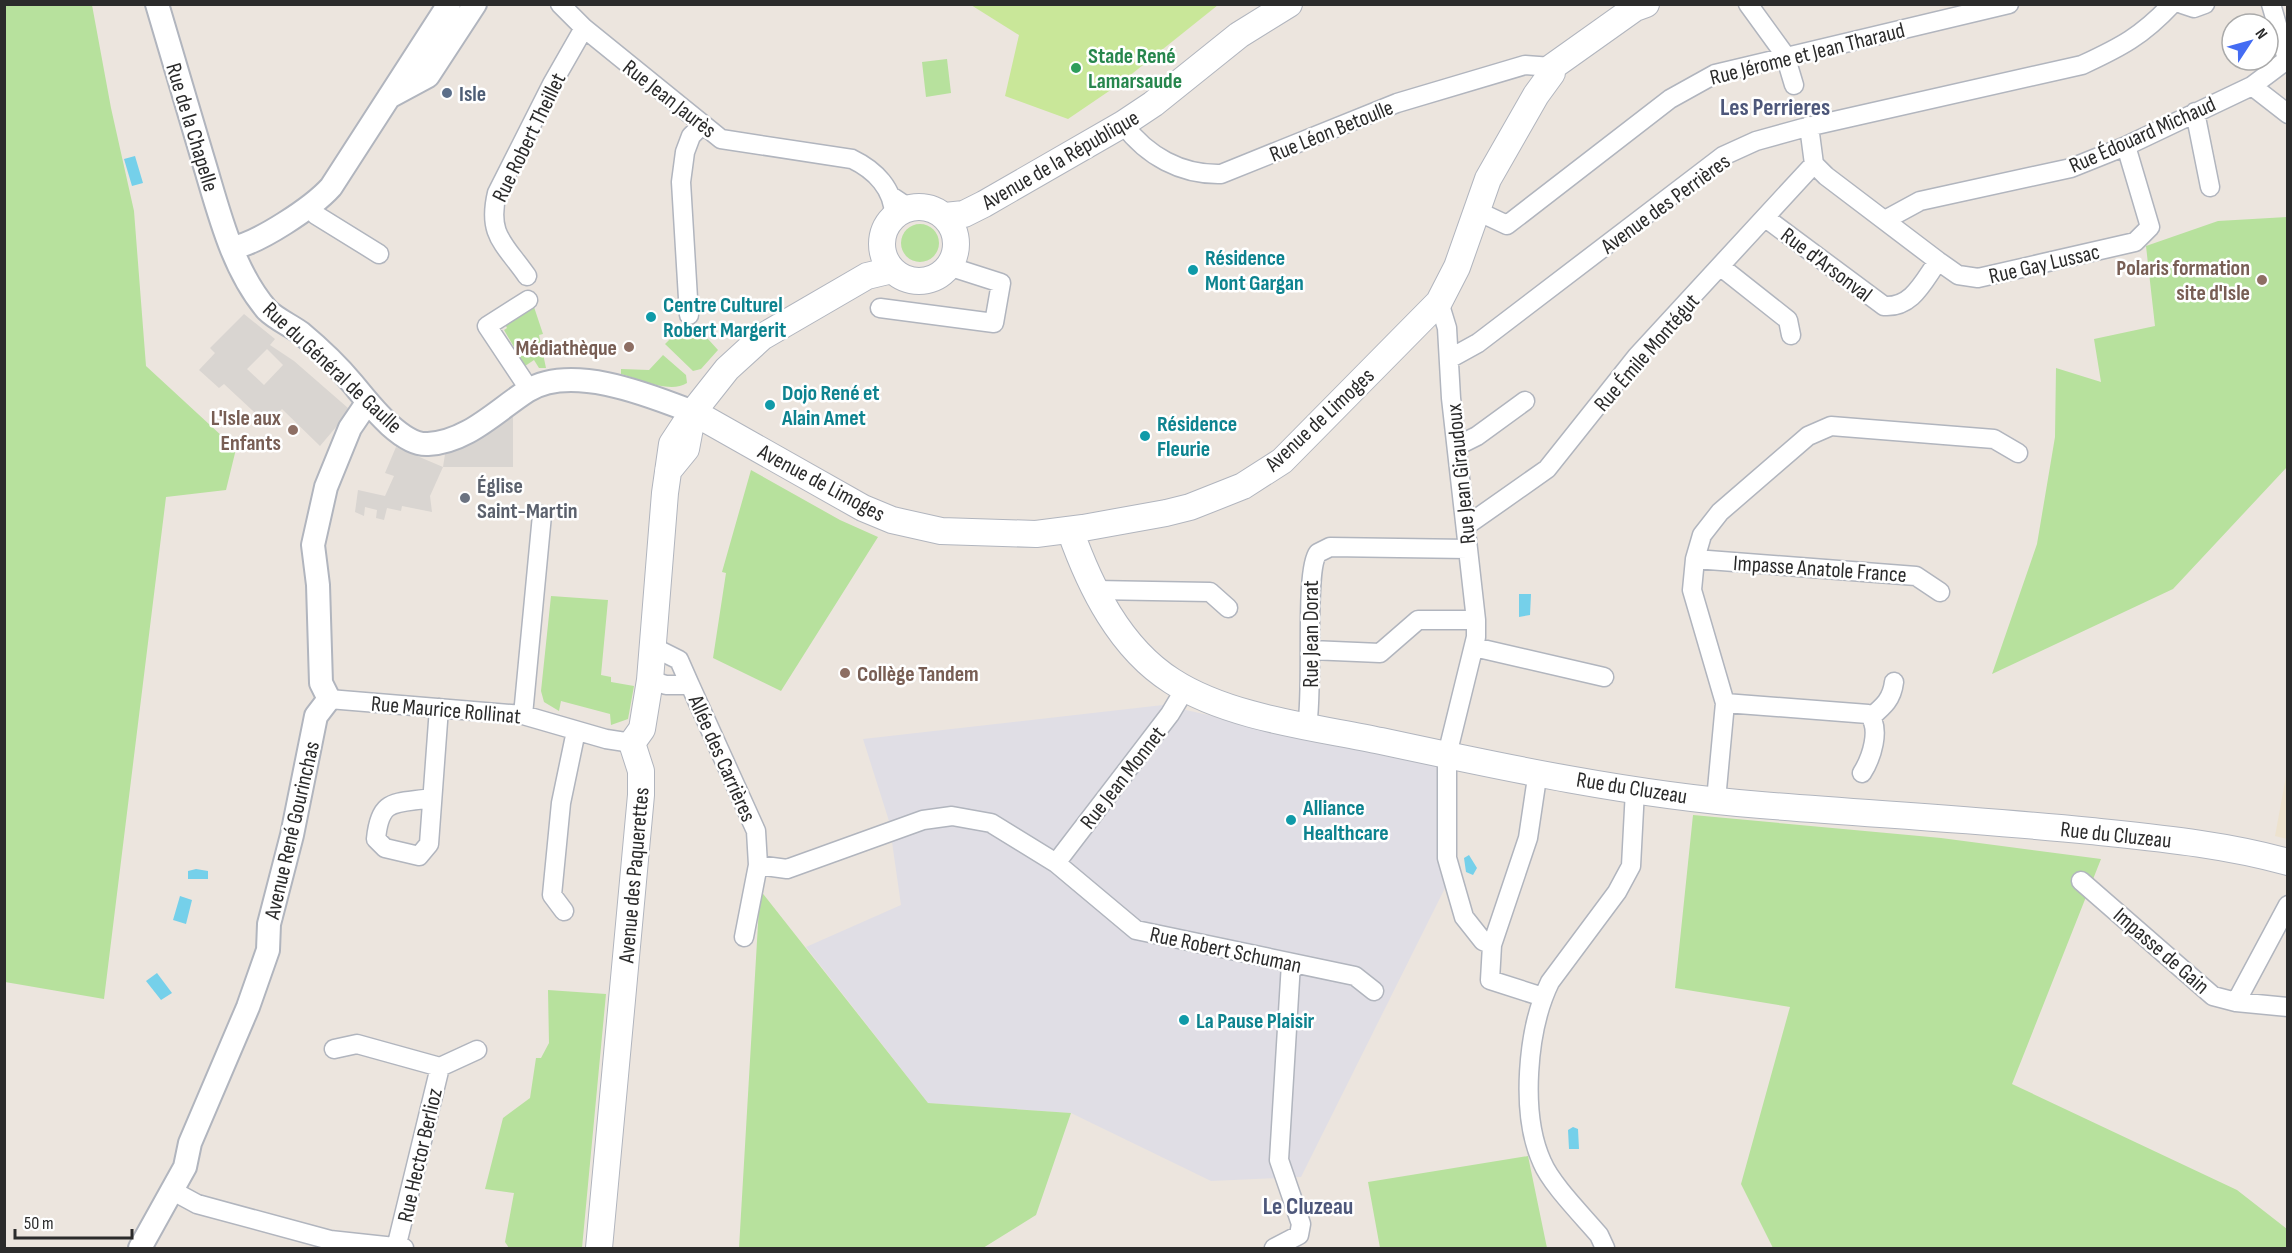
<svg xmlns="http://www.w3.org/2000/svg" width="2292" height="1253" font-family="'Sofia Sans Condensed',sans-serif">
  <style>
    .industrial { fill: #e0dee5 }
    .education { fill: #ede2ce }
    .green { fill: #b7e19d }
    .pitch { fill: #c9e799 }
    .plaza { fill: #d9d5d1; fill-rule: evenodd }
    .water { fill: #75d0ea }
    .lines { fill: none; stroke-linecap: round; stroke-linejoin: round }
    .minor-casing { stroke: #b1b5be; stroke-width: 21 }
    .tertiary-casing { stroke: #b1b5be; stroke-width: 26 }
    .secondary-casing { stroke: #b1b5be; stroke-width: 28 }
    .minor { stroke: #fff; stroke-width: 18 }
    .tertiary { stroke: #fff; stroke-width: 22 }
    .secondary { stroke: #fff; stroke-width: 26 }
    .leisure-dot { fill: #2e9e5b; stroke: #fff; stroke-width: 2 }
    .service-dot { fill: #5c6f8a; stroke: #fff; stroke-width: 2 }
    .culture-dot { fill: #0f9aa8; stroke: #fff; stroke-width: 2 }
    .education-dot { fill: #8d6e63; stroke: #fff; stroke-width: 2 }
    .worship-dot { fill: #6b7280; stroke: #fff; stroke-width: 2 }
    .labels { text-anchor: middle; stroke-width: 5; stroke-linejoin: round; paint-order: stroke }
    .street-label { font-size: 22px; fill: #2b2b2b; stroke: #fff }
    .leisure-label { font-size: 22px; font-weight: bold; fill: #27864d; stroke: #fff; text-anchor: start }
    .service-label { font-size: 22px; font-weight: bold; fill: #4e5e75; stroke: #fff; text-anchor: start }
    .culture-label { font-size: 22px; font-weight: bold; fill: #0d838f; stroke: #fff; text-anchor: start }
    .education-label { font-size: 22px; font-weight: bold; fill: #785e54; stroke: #fff; text-anchor: end }
    .worship-label { font-size: 22px; font-weight: bold; fill: #5b616d; stroke: #fff; text-anchor: start }
    .neighbourhood-label { font-size: 24px; font-weight: bold; fill: #4d577a; stroke: #fff }
  </style>
  <rect width="100%" height="100%" fill="#ece5de"/>
  <!-- industrial -->
  <path class="industrial" d="M 1163,705 L 1439,766 L 1447,884 L 1301,1177 L 1211,1181 L 1071,1113 L 928,1103 L 806,947 L 901,905 L 889,821 L 863,739 Z"/>
  <!-- education -->
  <path class="education" d="M 2287,771 L 2287,839 L 2275,836 Z"/>
  <!-- green -->
  <path class="green" d="M 4,5 L 92,5 L 111,108 L 134,211 L 146,366 L 236,449 L 226,490 L 166,497 L 104,999 L 5,982 Z
    M 947,59 L 951,93 L 926,97 L 922,62 Z
    M 2287,217 L 2287,467 L 2173,589 L 1992,674 L 2037,544 L 2055,437 L 2056,368 L 2101,382 L 2094,339 L 2155,326 L 2146,246 L 2218,221 Z
    M901 243a19 19 0 1 1 38 0a19 19 0 1 1-38 0Z
    M 534,307 L 543,334 L 539,335 L 546,368 L 539,368 L 534,360 L 525,366 L 504,330 L 507,328 L 505,324 Z
    M 698,328 L 718,350 L 701,369 L 693,371 L 665,344 L 676,333 Z
    M 663,355 L 686,375 L 687,383 C 670,394 639,379 621,374 L 621,369 L 649,370 Z
    M 751,470 L 840,520 L 878,537 L 781,691 L 713,658 L 726,573 L 722,572 Z
    M 551,596 L 608,600 L 601,675 L 611,677 L 611,682 L 634,686 L 628,719 L 611,725 L 610,714 L 561,701 L 559,711 L 544,702 L 541,691 Z
    M 1693,815 L 1941,838 L 2101,859 L 2012,1084 L 2237,1190 L 2287,1229 L 2287,1248 L 1773,1248 L 1741,1184 L 1790,1007 L 1675,988 Z
    M 760,890 L 928,1103 L 1071,1113 L 1036,1215 L 983,1248 L 739,1248 Z
    M 548,990 L 606,994 L 582,1248 L 509,1248 L 505,1242 L 514,1193 L 485,1189 L 503,1118 L 530,1098 L 536,1058 L 541,1058 L 549,1043 Z
    M 1528,1156 L 1547,1248 L 1380,1248 L 1368,1182 Z"/>
  <!-- pitch -->
  <path class="pitch" d="M 971,5 L 1218,5 L 1118,85 L 1068,119 L 1005,96 L 1019,35 Z"/>
  <!-- plaza -->
  <path class="plaza" d="M 244,314 L 275,339 L 270,345 L 294,361 L 348,408 L 342,420 L 320,446 L 282,409 L 267,424 L 224,384 L 219,388 L 199,370 L 215,353 L 210,348 ZM 267,349 L 283,365 L 264,385 L 247,369 Z
    M 513,414 L 513,467 L 443,467 L 430,496 L 432,512 L 402,506 L 401,511 L 387,508 L 384,520 L 376,518 L 377,510 L 365,507 L 364,516 L 355,512 L 358,490 L 385,496 L 394,476 L 385,473 L 396,447 L 443,467 L 446,448 Z"/>
  <!-- water -->
  <path class="water" d="M 135,156 L 143,183 L 132,186 L 124,159 Z
    M 1519,594 L 1531,594 L 1530,615 L 1519,617 Z
    M 1469,855 L 1477,868 L 1473,875 L 1466,872 L 1464,858 Z
    M 196,869 L 208,871 L 208,879 L 188,879 L 188,871 Z
    M 180,896 L 192,900 L 186,924 L 173,920 Z
    M 157,973 L 172,993 L 161,1000 L 146,981 Z
    M 1573,1127 L 1578,1129 L 1579,1149 L 1569,1149 L 1568,1130 Z"/>
  <g class="lines">
    <!-- minor casing -->
    <g class="minor-casing">
      <path id="minor" d="M 560,4 L 584,28 L 721,139 L 852,159 C 875,170 894,189 894,216
        M 1748,4 L 1785,55 L 1794,85
        M 2182,4 L 2194,8 L 2205,4
        M 2271,4 L 2287,59
        M 2252,86 L 2288,114
        M 2195,112 L 2210,187
        M 1123,124 C 1147,156 1181,175 1221,174 L 1397,103 L 1525,65 L 1552,67
        M 1809,126 L 1814,164 L 1826,176 L 1938,261 L 1958,275 L 1978,278 L 2135,242 L 2150,227 L 2126,146
        M 891,196 L 909,208
        M 308,206 L 316,215 L 379,254
        M 1475,210 L 1507,225 L 1670,99 L 1715,74 L 2009,4
        M 1767,219 L 1884,306 C 1912,308 1923,282 1938,261
        M 1885,220 L 1920,201 L 2071,168 L 2126,146 L 2252,86 L 2288,59
        M 1721,267 L 1788,320 L 1791,335
        M 527,276 C 504,243 487,235 497,193 L 552,84 L 584,28
        M 528,300 L 487,326 L 529,389
        M 1439,302 L 1447,328 L 1451,398 L 1476,620 L 1476,637 L 1447,755 L 1447,858 L 1464,917 L 1483,941 L 1492,945
        M 880,308 L 994,323 L 1001,283 L 948,266
        M 689,315 L 681,182 L 685,152 L 691,136 L 702,125
        M 1449,359 L 1478,343 L 1723,156 L 1756,141 L 1803,128 L 2082,65 C 2121,47 2142,36 2172,4
        M 1457,446 L 1477,436 L 1525,401
        M 1466,526 L 1547,469 L 1637,356 L 1814,164
        M 1695,559 L 1916,576 L 1940,592
        M 1095,590 L 1210,592 L 1228,608
        M 1474,647 L 1604,677
        M 1311,650 L 1380,653 L 1418,620 L 1476,620
        M 650,680 L 666,685 L 690,685 L 679,660 L 653,647
        M 690,685 L 756,831 L 758,865 L 744,937
        M 329,699 L 523,715 L 606,739 L 632,743
        M 1725,703 L 1868,714 C 1882,728 1871,759 1862,773
        M 523,715 L 542,515
        M 1871,717 C 1884,706 1892,699 1894,682
        M 1307,725 C 1314,692 1304,570 1318,553 L 1330,547 L 1468,549
        M 1538,771 L 1528,838 L 1492,945 L 1490,980 L 1543,997
        M 432,798 C 395,804 380,797 376,839 L 385,848 L 419,856 L 429,844 L 439,708
        M 1716,800 L 1725,703 L 1692,590 L 1695,559 L 1702,535 L 1720,512 L 1808,436 L 1831,426 L 1994,439 L 2018,453
        M 1056,863 L 1170,714 L 1185,689
        M 758,865 L 787,869 L 923,820 L 952,816 L 991,823 L 1056,863 L 1136,930 L 1355,976 L 1374,991
        M 2081,881 L 2213,996 L 2236,1002 L 2288,1007
        M 564,911 L 552,895 L 561,803 L 576,731
        M 2236,1002 L 2288,905
        M 334,1049 L 357,1044 L 440,1067
        M 173,1191 L 197,1204 L 330,1240 L 404,1248
        M 396,1248 L 440,1067 L 477,1050
        M 1274,1248 L 1299,1235 L 1301,1224 L 1279,1160 L 1291,963
        M 1605,1248 L 1599,1235 C 1583,1216 1551,1184 1542,1162 C 1520,1114 1527,1029 1550,982 L 1617,892 L 1631,866 L 1635,790"/>
    </g>
    <!-- tertiary casing -->
    <g class="tertiary-casing">
      <path id="tertiary" d="M 157,4 C 172,55 187,106 202,156 C 218,208 231,268 267,310 C 276,319 290,325 301,333 C 319,348 337,365 353,384 C 368,402 401,446 428,444 C 467,442 496,411 527,391 C 571,363 649,395 693,412
        M 389,97 L 428,76 L 475,4
        M 232,248 C 259,243 313,207 331,187 L 449,4
        M 140,1248 L 185,1167 L 190,1143 L 248,1007 L 268,950 L 269,924 L 292,835 L 316,716 L 329,699 L 321,683 L 318,585 L 313,545 L 326,487 L 350,428 L 367,403"/>
    </g>
    <!-- secondary casing -->
    <g class="secondary-casing">
      <path id="secondary" d="M882 244a37 37 0 1 1 74 0a37 37 0 1 1-74 0Z
        M 945,216 L 964,214 L 984,204 L 1123,124 L 1153,104 L 1239,35 L 1289,4
        M 892,270 L 867,276 L 762,337 L 727,369 L 693,412 L 863,508 L 892,520 L 941,531 L 1036,534 L 1083,528 L 1166,513 L 1190,507 L 1243,486 L 1282,461 L 1439,302 L 1457,267 L 1488,179 L 1536,95 L 1552,73 L 1552,67 L 1635,8 L 1646,4
        M 1070,530 C 1090,587 1120,648 1172,681 C 1229,718 1315,727 1381,741 C 1506,768 1633,795 1761,805 C 1871,814 1981,820 2091,831 C 2157,838 2224,844 2288,862
        M 599,1248 L 641,795 L 641,771 L 632,743 L 642,729 L 650,680 L 665,493 L 672,444 L 693,412 L 686,449 L 668,471"/>
    </g>
    <!-- minor -->
    <use href="#minor" class="minor"/>
    <!-- tertiary -->
    <use href="#tertiary" class="tertiary"/>
    <!-- secondary -->
    <use href="#secondary" class="secondary"/>
  </g>
  <!-- markers -->
  <circle class="leisure-dot" cx="1076" cy="68" r="6"/>
  <circle class="service-dot" cx="447" cy="93" r="6"/>
  <g class="culture-dot">
    <circle cx="1193" cy="270" r="6"/>
    <circle cx="651" cy="317" r="6"/>
    <circle cx="770" cy="405" r="6"/>
    <circle cx="1145" cy="436" r="6"/>
    <circle cx="1291" cy="820" r="6"/>
    <circle cx="1184" cy="1020" r="6"/>
  </g>
  <g class="education-dot">
    <circle cx="2262" cy="280" r="6"/>
    <circle cx="629" cy="347" r="6"/>
    <circle cx="293" cy="430" r="6"/>
    <circle cx="845" cy="673" r="6"/>
  </g>
  <circle class="worship-dot" cx="465" cy="498" r="6"/>
  <g class="labels">
    <!-- street labels -->
    <g class="street-label">
      <text transform="translate(1807 53) rotate(-14)" y="8">Rue Jérome et Jean Tharaud</text>
      <text transform="translate(670 98) rotate(38)" y="8">Rue Jean Jaurès</text>
      <text transform="translate(193 127) rotate(73)" y="8">Rue de la Chapelle</text>
      <text transform="translate(1331 130) rotate(-22)" y="8">Rue Léon Betoulle</text>
      <text transform="translate(2142 134) rotate(-24)" y="8">Rue Édouard Michaud</text>
      <text transform="translate(528 137) rotate(-64)" y="8">Rue Robert Theillet</text>
      <text transform="translate(1060 159) rotate(-30)" y="8">Avenue de la République</text>
      <text transform="translate(1665 203) rotate(-36)" y="8">Avenue des Perrières</text>
      <text transform="translate(2044 263) rotate(-13)" y="8">Rue Gay Lussac</text>
      <text transform="translate(1827 264) rotate(37)" y="8">Rue d'Arsonval</text>
      <text transform="translate(1646 352) rotate(-49)" y="8">Rue Émile Montégut</text>
      <text transform="translate(333 367) rotate(43)" y="8">Rue du Général de Gaulle</text>
      <text transform="translate(1319 419) rotate(-43)" y="8">Avenue de Limoges</text>
      <text transform="translate(1460 474) rotate(-96)" y="8">Rue Jean Giraudoux</text>
      <text transform="translate(822 482) rotate(28)" y="8">Avenue de Limoges</text>
      <text transform="translate(1820 568) rotate(4)" y="8">Impasse Anatole France</text>
      <text transform="translate(1310 634) rotate(-90)" y="8">Rue Jean Dorat</text>
      <text transform="translate(446 709) rotate(5)" y="8">Rue Maurice Rollinat</text>
      <text transform="translate(723 758) rotate(66)" y="8">Allée des Carrières</text>
      <text transform="translate(1122 777) rotate(-52)" y="8">Rue Jean Monnet</text>
      <text transform="translate(1632 787) rotate(9)" y="8">Rue du Cluzeau</text>
      <text transform="translate(291 830) rotate(-77)" y="8">Avenue René Gourinchas</text>
      <text transform="translate(2116 834) rotate(6)" y="8">Rue du Cluzeau</text>
      <text transform="translate(633 875) rotate(-85)" y="8">Avenue des Paquerettes</text>
      <text transform="translate(1226 949) rotate(12)" y="8">Rue Robert Schuman</text>
      <text transform="translate(2162 950) rotate(41)" y="8">Impasse de Gain</text>
      <text transform="translate(419 1155) rotate(-77)" y="8">Rue Hector Berlioz</text>
    </g>
    <!-- leisure labels -->
    <g class="leisure-label">
      <text x="1088" y="63">Stade René<tspan x="1088" dy="25">Lamarsaude</tspan></text>
    </g>
    <!-- service labels -->
    <g class="service-label">
      <text x="459" y="101">Isle</text>
    </g>
    <!-- culture labels -->
    <g class="culture-label">
      <text x="1205" y="265">Résidence<tspan x="1205" dy="25">Mont Gargan</tspan></text>
      <text x="663" y="312">Centre Culturel<tspan x="663" dy="25">Robert Margerit</tspan></text>
      <text x="782" y="400">Dojo René et<tspan x="782" dy="25">Alain Amet</tspan></text>
      <text x="1157" y="431">Résidence<tspan x="1157" dy="25">Fleurie</tspan></text>
      <text x="1303" y="815">Alliance<tspan x="1303" dy="25">Healthcare</tspan></text>
      <text x="1196" y="1028">La Pause Plaisir</text>
    </g>
    <!-- education labels -->
    <g class="education-label">
      <text x="2250" y="275">Polaris formation<tspan x="2250" dy="25">site d'Isle</tspan></text>
      <text x="617" y="355">Médiathèque</text>
      <text x="281" y="425">L'Isle aux<tspan x="281" dy="25">Enfants</tspan></text>
      <text x="857" y="681" text-anchor="start">Collège Tandem</text>
    </g>
    <!-- worship labels -->
    <g class="worship-label">
      <text x="477" y="493">Église<tspan x="477" dy="25">Saint-Martin</tspan></text>
    </g>
    <!-- neighbourhood labels -->
    <g class="neighbourhood-label">
      <text x="1775" y="115">Les Perrieres</text>
      <text x="1308" y="1214">Le Cluzeau</text>
    </g>
  </g>
  <!-- border -->
  <rect width="2292" height="1253" fill="none" stroke="#2b2b2b" stroke-width="12"/>
  <!-- north arrow -->
  <g transform="translate(2250 42) rotate(54)"><circle r="28" fill="#ffffff" stroke="#aaaaaa" stroke-width="1.5"/>
  <path d="M0-4.5L10 22L0 15L-10 22Z" fill="#446cf3"/>
  <text y="-9" font-size="16" font-weight="bold" text-anchor="middle" fill="#2b2b2b">N</text>
  </g>
  <!-- scale -->
  <path d="M15 1229v9h117v-9" fill="none" stroke="#2b2b2b" stroke-width="3"/>
  <text x="24" y="1229" font-size="18" fill="#2b2b2b" stroke="#ffffff" stroke-width="4.5" paint-order="stroke">50 m</text>
</svg>
